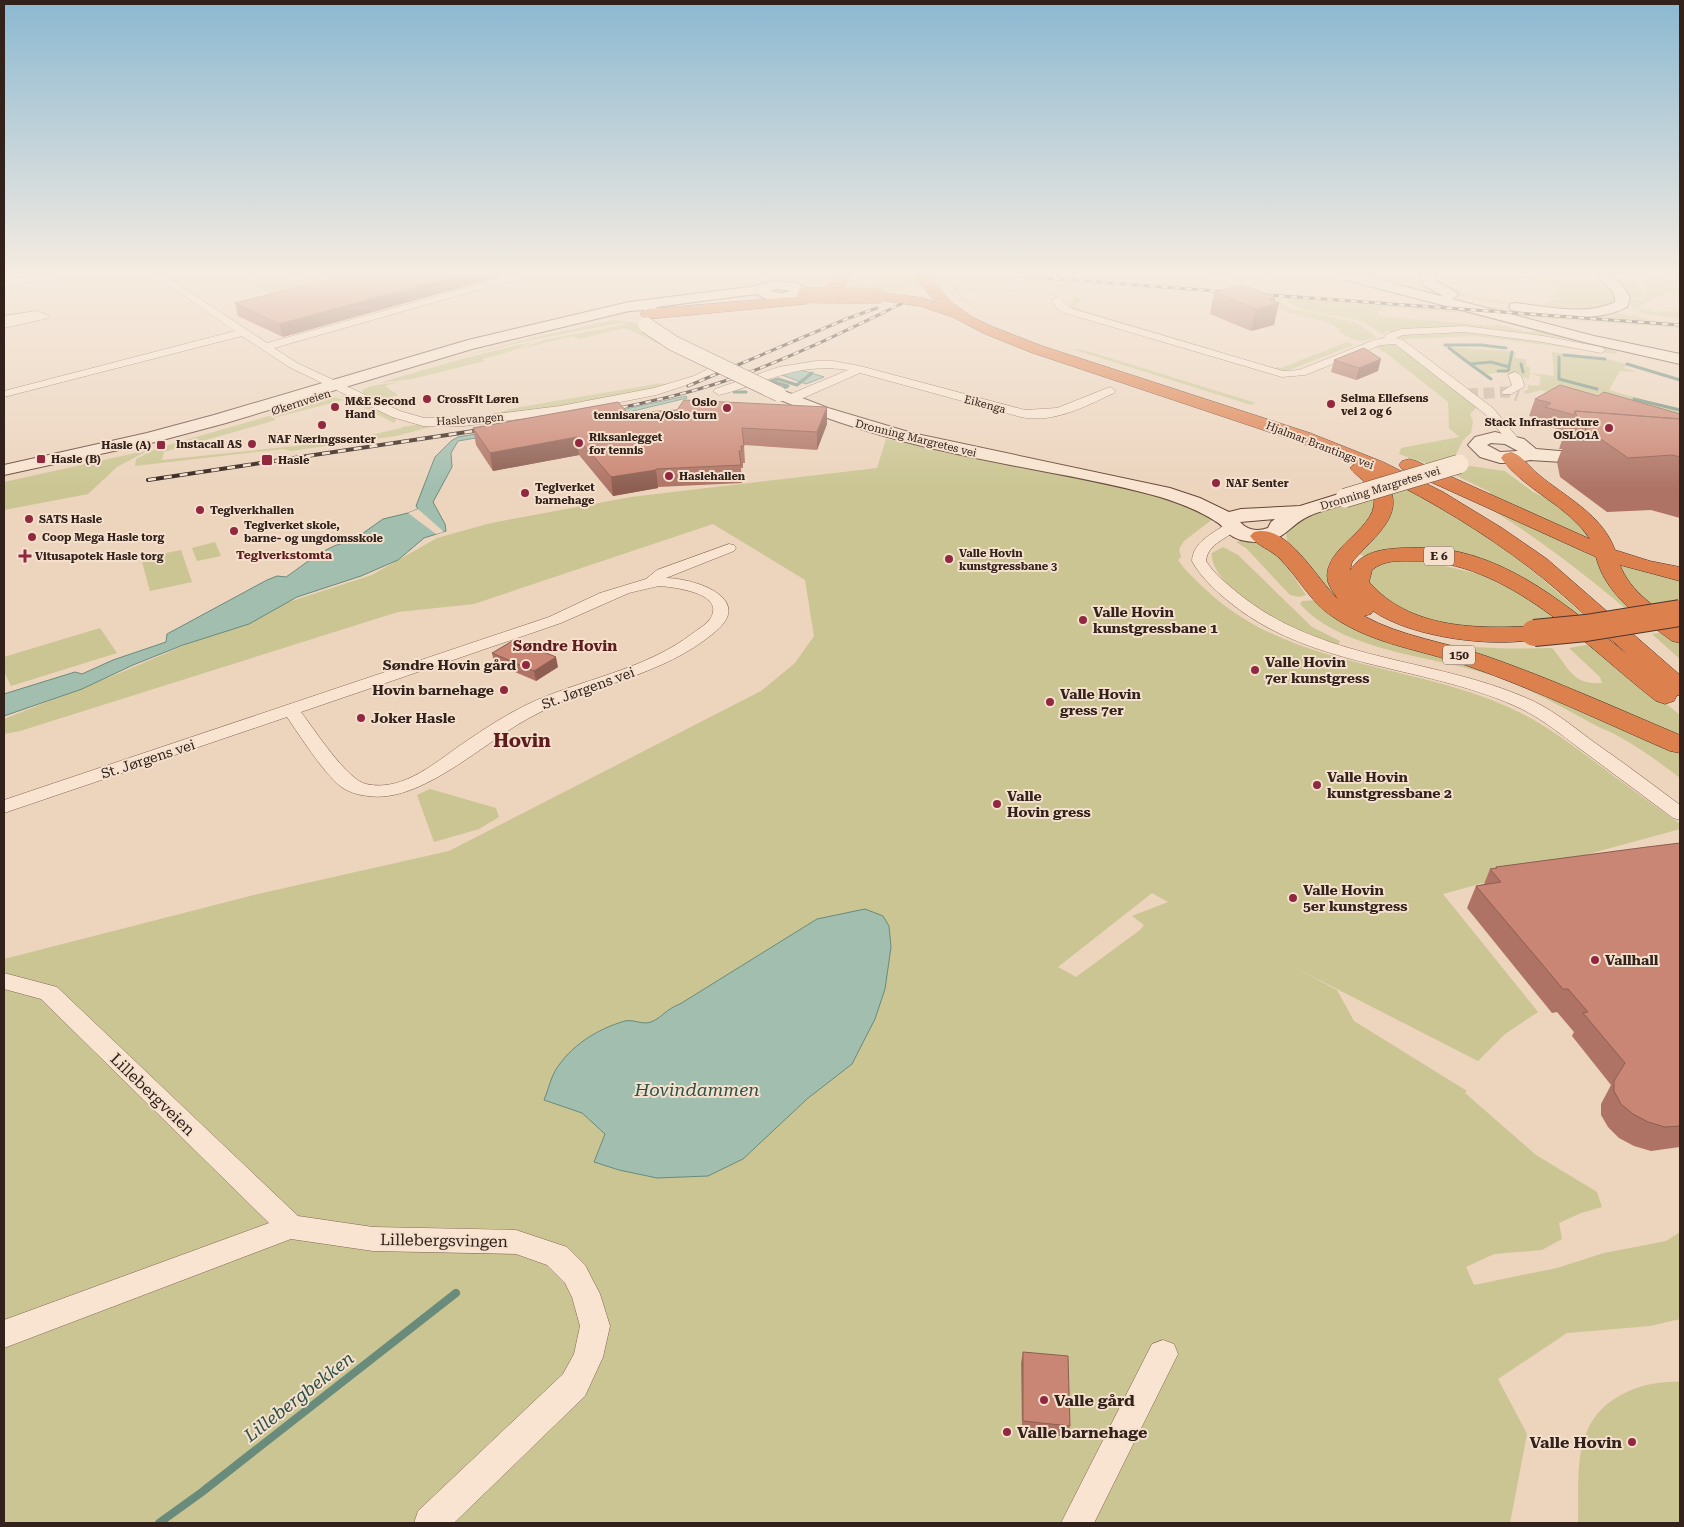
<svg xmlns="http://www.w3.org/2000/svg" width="1684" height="1527" font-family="'Roboto Serif',serif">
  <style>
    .green { fill: #cac592; fill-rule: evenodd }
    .water { fill: #a1beaf; stroke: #698b7b }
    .pier { fill: #ecd4bd }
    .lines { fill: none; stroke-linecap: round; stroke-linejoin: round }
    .stream-far1 { stroke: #698b7b; stroke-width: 3 }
    .stream { stroke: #698b7b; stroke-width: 8 }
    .street-tunnel { stroke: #c7b09d; stroke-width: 11; stroke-dasharray: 11 5.5; stroke-linecap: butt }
    .street-casing { stroke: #846557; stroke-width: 1 }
    .secondary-casing { stroke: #65473a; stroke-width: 2 }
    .highway-casing { stroke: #51352c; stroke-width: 1 }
    .street { fill: #f8e4d0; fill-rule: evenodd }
    .secondary { fill: #f8e4d0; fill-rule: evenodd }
    .highway { fill: #dc804e; fill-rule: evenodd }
    .rail-far1-casing { stroke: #33221b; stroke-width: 3 }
    .rail-casing { stroke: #33221b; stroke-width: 4 }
    .rail-far1 { stroke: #f4e0cd; stroke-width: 2; stroke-dasharray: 6; stroke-linecap: butt }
    .rail { stroke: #f4e0cd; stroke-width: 2.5; stroke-dasharray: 8; stroke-linecap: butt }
    .secondary-bridge-far1-casing { stroke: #65473a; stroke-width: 16; stroke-linecap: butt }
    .secondary-bridge-casing { stroke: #65473a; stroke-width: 20; stroke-linecap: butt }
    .highway-bridge-far1-casing { stroke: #51352c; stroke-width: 16; stroke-linecap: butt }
    .highway-bridge-casing { stroke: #51352c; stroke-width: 28; stroke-linecap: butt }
    .secondary-bridge-far1 { stroke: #f8e4d0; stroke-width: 15 }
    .secondary-bridge { stroke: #f8e4d0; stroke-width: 19 }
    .highway-bridge-far1 { stroke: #dc804e; stroke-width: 16 }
    .highway-bridge { stroke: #dc804e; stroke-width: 26 }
    .wall { fill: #ae7364 }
    .shaded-wall { fill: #8d5e51 }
    .building { fill: #ca8674; stroke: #8d5e51 }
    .poi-dot { fill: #91283f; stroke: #f4e0cd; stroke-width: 2 }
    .labels { text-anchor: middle; stroke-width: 4; stroke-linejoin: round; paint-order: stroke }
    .far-poi-label { font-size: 11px; font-weight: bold; fill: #33221b; stroke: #f4e0cd; text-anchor: start }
    .far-street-label { font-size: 11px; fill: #33221b; stroke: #f4e0cd }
    .far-neighbourhood-label { font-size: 12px; font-weight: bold; fill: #5f1c1c; stroke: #f4e0cd }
    .shield { fill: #f4e0cd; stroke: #6d5b50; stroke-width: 1 }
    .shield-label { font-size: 12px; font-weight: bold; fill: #33221b }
    .poi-label { font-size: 14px; font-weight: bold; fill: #33221b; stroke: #f4e0cd; text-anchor: start }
    .street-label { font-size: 14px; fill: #33221b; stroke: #f4e0cd }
    .neighbourhood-label { font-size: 15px; font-weight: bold; fill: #5f1c1c; stroke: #f4e0cd }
    .near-street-label { font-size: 16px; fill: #33221b; stroke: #f4e0cd }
    .near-poi-label { font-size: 16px; font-weight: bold; fill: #33221b; stroke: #f4e0cd; text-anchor: start }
    .near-water-label { font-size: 18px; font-style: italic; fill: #2b5348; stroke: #f4e0cd }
    .district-label { font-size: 19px; font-weight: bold; fill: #5f1c1c; stroke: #f4e0cd }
  </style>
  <rect width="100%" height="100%" fill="#ecd4bd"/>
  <!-- green -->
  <path class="green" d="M 242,276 L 249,276 L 261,282 L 268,280 L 277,283 L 302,276 L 370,276 L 281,301 Z
    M 872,276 L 913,276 L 913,285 C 903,294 884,292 872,290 Z
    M 1360,276 L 1386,279 L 1473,304 L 1508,309 L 1595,316 L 1591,315 L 1614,313 L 1649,319 L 1647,320 L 1680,323 L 1487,309 Z
    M 1502,276 L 1603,280 L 1616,296 L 1615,302 C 1591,318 1480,304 1453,293 C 1449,292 1447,288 1444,286 L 1476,297 L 1523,304 L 1540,305 L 1556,299 L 1549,296 L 1561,291 L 1555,289 L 1559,286 L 1549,281 Z
    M 1653,276 L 1672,276 L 1638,282 L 1643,293 L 1642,297 L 1631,298 L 1626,289 L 1616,280 Z
    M 1680,277 L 1680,282 L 1673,283 L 1675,284 L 1668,287 L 1680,290 L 1680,293 L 1667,292 L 1669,293 L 1638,307 L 1655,312 L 1680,311 L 1680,319 L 1646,314 L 1631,307 L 1631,299 L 1642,300 L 1647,296 L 1643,283 Z
    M 950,286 L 959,287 L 1065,295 L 960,289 L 956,291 L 977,309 L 975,309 L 964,301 Z
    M 1261,295 L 1276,296 L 1289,308 L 1350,321 L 1360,325 L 1376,337 C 1360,345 1351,338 1337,331 L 1341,330 C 1322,317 1312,320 1292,314 C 1280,310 1270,303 1261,295 Z
    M 1285,297 L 1469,311 L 1480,314 L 1382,307 L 1382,309 L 1377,311 L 1379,316 L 1493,326 L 1496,324 L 1524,331 L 1531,332 L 1539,329 L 1617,351 L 1616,354 L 1474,336 L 1406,339 L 1394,337 L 1397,334 L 1385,331 L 1385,334 L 1382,334 C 1375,330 1369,325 1362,322 C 1343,313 1294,315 1285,297 Z
    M 1074,298 L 1119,300 L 1082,299 L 1076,306 L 1079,309 L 1228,354 L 1222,355 L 1075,311 L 1069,307 Z
    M 1507,314 L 1680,326 L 1680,328 L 1514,316 Z
    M 615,320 L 636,323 L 668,348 L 625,328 L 580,339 L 572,336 L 516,350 L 548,339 L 628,324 L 621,323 L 530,340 L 423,366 L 532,338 Z
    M 532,342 L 509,352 L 482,359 L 485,361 L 412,379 L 379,383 L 465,358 Z
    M 1347,342 L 1354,345 L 1284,372 L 1273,369 L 1277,367 L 1281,368 Z
    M 1389,343 L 1398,344 L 1478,406 L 1470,414 L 1473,422 L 1471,433 C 1458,443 1462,447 1455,455 C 1439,472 1416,460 1399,454 L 1401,448 L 1459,437 L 1449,428 L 1448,402 L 1386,353 L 1373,346 Z
    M 1449,347 C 1471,349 1493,349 1516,352 L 1515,358 L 1526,359 L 1526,366 L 1530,367 L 1530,373 L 1554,376 L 1552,352 L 1611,360 L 1627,364 L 1624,368 L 1637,372 L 1620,371 L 1609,390 L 1680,410 L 1680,430 L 1541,390 L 1527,394 L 1523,392 L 1528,389 L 1528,385 L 1539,386 L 1541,377 L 1530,373 L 1529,379 L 1505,372 L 1486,374 Z
    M 1072,349 L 1084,350 L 1256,403 L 1251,405 Z
    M 398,382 L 385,386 L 398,395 L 391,397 L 394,399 L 402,397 L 410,402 L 392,407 L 363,393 L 362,390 L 371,386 Z
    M 662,383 L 666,385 L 580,404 L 489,415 L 520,407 Z
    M 345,395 L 395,418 L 396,421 L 394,423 L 341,396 Z
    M 335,397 L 344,400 L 273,418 L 276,420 L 164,452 L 162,460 L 343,441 L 402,428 L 401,427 L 416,425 L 430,427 L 396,436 L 291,451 L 283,449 L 135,466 L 136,459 L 158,448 Z
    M 886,439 L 1130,488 L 1164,498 L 1209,515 L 1214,518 L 1184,541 L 1179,549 L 1181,557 L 1178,560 C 1185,571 1195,579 1204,588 C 1287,668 1408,662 1508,707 C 1540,721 1567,741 1595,762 C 1623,783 1652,804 1680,824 L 1680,829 L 1443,894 L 1538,1012 L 1505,1034 L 1478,1061 L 1292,966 L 1337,990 L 1354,1021 L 1467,1091 L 1465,1093 L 1536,1155 L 1597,1192 L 1602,1207 L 1581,1213 L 1559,1223 L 1562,1239 L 1542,1250 L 1494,1254 L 1466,1267 L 1474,1285 L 1557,1268 L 1604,1253 L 1666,1241 L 1680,1232 L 1680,1228 L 1680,1319 L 1650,1326 L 1567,1333 L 1498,1379 L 1527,1434 L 1510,1523 L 4,1523 L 4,959 L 258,894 L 449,851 L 761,691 L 795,663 L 814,636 L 805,580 L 713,524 L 474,604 L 398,612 L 20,731 L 4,734 L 4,719 L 120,673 L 192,642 L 236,619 L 372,575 L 437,538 L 491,523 L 631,497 L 877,468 ZM 1152,893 L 1168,902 L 1132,916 L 1144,925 L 1140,930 L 1076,977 L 1058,967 Z
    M 149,450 L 117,467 L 88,494 L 4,510 L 4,482 Z
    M 1470,466 L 1505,471 L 1533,492 L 1559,504 L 1598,545 L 1490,494 L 1490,492 L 1449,472 Z
    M 1404,487 C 1438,505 1473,525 1504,549 C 1546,580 1585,616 1622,651 L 1513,575 L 1382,551 L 1364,556 L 1357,553 L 1389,517 L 1392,502 L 1389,491 Z
    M 1463,493 L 1600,560 C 1599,584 1625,598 1641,612 L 1632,614 C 1579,569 1524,527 1463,493 Z
    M 1377,494 C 1380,521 1342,543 1328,565 C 1325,579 1332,590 1341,599 C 1393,649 1485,650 1552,648 C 1569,667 1571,685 1602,683 L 1600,677 L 1569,648 L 1592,644 L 1680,715 L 1680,742 L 1493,663 L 1391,633 L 1350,614 L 1340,608 L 1322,590 L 1293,550 L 1287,541 L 1286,533 L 1292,521 Z
    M 1245,540 L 1265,543 L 1287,567 L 1306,595 L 1299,597 L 1290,595 L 1246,548 L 1236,542 Z
    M 215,542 L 221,556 L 197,561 L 192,548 Z
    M 1223,547 L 1238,555 L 1312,627 L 1340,641 L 1338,645 C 1318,639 1299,632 1280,623 C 1260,613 1209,578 1212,553 Z
    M 181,550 L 192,582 L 150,591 L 141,558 Z
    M 1409,558 L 1501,579 L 1568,624 L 1516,630 L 1444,625 L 1397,610 L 1367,582 L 1371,569 L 1379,564 Z
    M 1618,565 L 1680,578 L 1680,604 L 1655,609 L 1629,586 Z
    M 1319,600 L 1441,653 L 1680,749 L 1680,778 C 1661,763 1641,749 1620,737 C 1612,732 1602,729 1593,724 C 1560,706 1529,688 1494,676 C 1435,656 1343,652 1300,604 L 1302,601 Z
    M 100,628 L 117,653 L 11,686 L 4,672 L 4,657 Z
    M 1666,632 L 1680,643 L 1680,659 L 1652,634 Z
    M 430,789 L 496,808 L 499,817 L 479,829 L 434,842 L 417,795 Z
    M 1680,1382 L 1680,1523 L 1578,1523 C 1579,1494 1575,1459 1587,1431 C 1602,1396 1644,1380 1680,1382 Z"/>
  <!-- water -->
  <path class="water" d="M 798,369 L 824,377 L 806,384 L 782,375 Z
    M 686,396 L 687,398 L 629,412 L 458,441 L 451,453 L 452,467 L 433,502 L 445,524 L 446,531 L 424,538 L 398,560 L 361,576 L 297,597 L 249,624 L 183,645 L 133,665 L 82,689 L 4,716 L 4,694 L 62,676 L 75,672 L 82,674 L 113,660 L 166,642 L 167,634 L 267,580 L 277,576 L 286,577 C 301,567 332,541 349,543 L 383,519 L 408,513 L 418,509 L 416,506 L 435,457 L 451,441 L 458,437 L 616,411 Z
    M 865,909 L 883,916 L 889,926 L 891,947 L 885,989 L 875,1019 L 852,1064 L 807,1099 L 743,1159 L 708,1176 L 657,1178 L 619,1170 L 594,1162 L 605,1134 L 582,1113 L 544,1100 C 548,1091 550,1080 555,1071 C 570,1046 597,1029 625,1021 C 633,1019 642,1025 651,1022 C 663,1017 666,1009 680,1004 L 817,919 Z"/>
  <!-- pier -->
  <path class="pier" d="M 418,509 L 444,532 L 436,534 L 408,513 Z"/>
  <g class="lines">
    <!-- stream-far1 -->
    <path class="stream-far1" d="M 1445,345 L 1481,345 L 1506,348
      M 1449,348 L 1470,364
      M 1564,355 L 1605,359
      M 1559,357 L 1559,379 L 1597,389
      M 1521,364 L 1523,372
      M 1627,364 L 1680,380
      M 1509,367 L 1512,352
      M 1498,371 L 1507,371 L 1509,369
      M 1491,379 L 1470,364 L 1491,362 L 1509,367
      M 781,389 L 788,386 L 771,381 L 778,379 L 797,385 L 812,373
      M 734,392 L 746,392
      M 1634,399 L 1680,410"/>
    <!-- stream -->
    <path class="stream" d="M 159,1523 L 202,1492 L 456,1293"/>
    <!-- street-tunnel -->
    <path class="street-tunnel" d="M 1467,394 L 1507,392 L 1518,396"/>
    <!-- street casing -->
    <g class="street-casing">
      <path id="street" d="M 33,276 L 57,276 L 53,279 L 4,287 L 4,281 Z
        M 155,276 L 166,276 L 267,343 L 511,276 L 527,276 L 274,348 L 297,363 L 400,411 L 424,418 L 464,418 L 560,406 L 654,388 L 694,376 L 706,370 L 715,359 L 719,358 L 725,361 L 714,374 L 702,380 L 656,395 L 560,414 L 464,426 L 423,426 L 392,417 L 289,367 L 242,336 L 4,397 L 4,391 L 235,331 Z
        M 1057,297 L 1061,298 L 1065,305 L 1073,309 L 1283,371 L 1299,370 L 1374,340 L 1384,338 L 1385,335 L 1401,329 L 1465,326 L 1543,336 L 1601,347 L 1606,350 L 1601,353 L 1543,342 L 1465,332 L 1403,335 L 1396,338 L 1403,340 L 1493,408 L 1521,442 L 1515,446 L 1511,445 L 1485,414 L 1395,344 L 1381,345 L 1305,375 L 1282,377 L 1065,313 L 1057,309 L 1052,300 Z
        M 37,311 L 50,316 L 49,318 L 4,328 L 4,316 Z
        M 816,361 L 833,361 L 860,366 L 1025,410 L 1057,408 L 1110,387 L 1116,391 L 1114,393 C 1086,406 1053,424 1021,417 L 860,373 L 794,402 L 790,403 L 784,399 L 786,396 L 848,370 C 795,362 767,383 719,395 L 713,391 L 715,389 L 779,367 Z
        M 1514,372 C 1521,373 1524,380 1524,387 L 1511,394 L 1503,394 L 1501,392 L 1512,385 L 1508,375 Z
        M 1231,523 L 1236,524 L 1238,527 C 1228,540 1208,542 1206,561 C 1214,574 1227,584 1238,593 C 1320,661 1430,657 1524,697 C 1549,707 1570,724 1591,740 C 1621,761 1651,783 1680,805 L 1680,820 L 1673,818 C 1642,795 1610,771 1579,748 C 1558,732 1537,715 1513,705 C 1419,664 1308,668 1227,600 C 1214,589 1200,576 1192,561 C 1193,542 1212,534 1226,524 Z
        M 729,544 L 734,545 L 736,548 L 734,551 L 666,578 C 693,578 756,598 715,632 C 662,677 591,684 531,717 C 485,741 421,804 368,796 C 358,795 348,792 340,786 C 323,772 300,736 287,717 L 4,813 L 4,800 L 549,617 L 600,593 L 646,579 L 657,570 ZM 659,586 C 673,587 727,593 710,619 C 706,625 698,629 693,633 C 644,671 580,679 526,705 C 506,715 487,727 468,740 C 439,759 404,793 366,784 C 347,780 314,729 301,712 L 561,623 L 629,593 Z
        M 4,973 L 57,987 L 298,1216 L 373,1227 L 516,1230 L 567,1247 L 585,1265 L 600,1294 L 610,1326 L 603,1357 L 585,1396 L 454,1523 L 414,1523 L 418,1511 L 563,1374 L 574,1354 L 580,1326 L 572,1297 L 565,1283 L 547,1265 L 516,1254 L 373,1251 L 291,1239 L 4,1348 L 4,1320 L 269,1223 L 41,999 L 4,989 Z
        M 1163,1340 L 1174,1344 L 1178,1354 L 1094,1523 L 1061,1523 L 1152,1344 Z"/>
    </g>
    <!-- secondary casing -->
    <g class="secondary-casing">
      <path id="secondary" d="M 1341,276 L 1364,276 L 1445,297 L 1423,285 L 1421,282 L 1423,280 L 1419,276 L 1435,276 L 1436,281 L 1456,292 L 1458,295 L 1452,299 L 1594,336 L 1680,354 L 1680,364 L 1588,343 L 1342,279 Z
        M 1597,276 C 1616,276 1621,281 1630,298 L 1627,307 C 1593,324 1552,316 1516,311 L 1511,310 L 1509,307 L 1511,304 L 1516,303 C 1547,307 1586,316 1615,302 C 1616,289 1604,285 1597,276 Z
        M 777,281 L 797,283 L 807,291 L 801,297 L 787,301 L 771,301 L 756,294 L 656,307 L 659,311 L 657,314 C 650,316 648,314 644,310 L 629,311 L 472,349 L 226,423 L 155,442 L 4,475 L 4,465 L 147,433 L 214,415 L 468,340 L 629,302 L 750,287 ZM 777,289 L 791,291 L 782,293 L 770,291 Z
        M 779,389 L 828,408 L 912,433 L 1170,488 L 1200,498 L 1229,512 L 1241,509 L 1300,506 L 1345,492 L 1352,494 L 1355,498 L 1352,502 C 1338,507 1322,510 1309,516 C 1289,525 1282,544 1257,542 C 1248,542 1236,540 1229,534 C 1224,529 1221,524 1215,521 C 1198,510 1179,503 1160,497 C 1092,478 1022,469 953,453 C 891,440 832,422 773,397 L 771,394 L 773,391 ZM 1275,519 L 1271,522 L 1268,528 C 1257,532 1247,530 1240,522 Z
        M 1495,432 L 1524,439 L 1536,449 L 1595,454 L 1601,455 L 1604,459 L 1601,463 L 1595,464 L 1530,460 L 1515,463 L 1500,463 L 1480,457 L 1468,445 L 1475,437 ZM 1491,443 L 1505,444 L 1518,451 L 1500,452 L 1487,445 Z"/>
    </g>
    <!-- highway casing -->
    <g class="highway-casing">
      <path id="highway" d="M 837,276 L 852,276 L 842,289 L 833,295 L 805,304 L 648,319 L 643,317 L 640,314 L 643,311 L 648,309 L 805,296 L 823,289 Z
        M 914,276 L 929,276 L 951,302 L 972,317 L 993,327 L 1042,346 L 1310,433 L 1383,462 L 1443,492 L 1502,528 L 1547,559 L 1680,675 L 1680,696 L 1677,695 L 1674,701 L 1665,704 L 1656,701 C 1586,647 1508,559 1412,561 C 1398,561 1384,560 1372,570 L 1369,582 C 1410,629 1476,629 1534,626 L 1542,628 L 1546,633 L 1542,638 C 1497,649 1412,638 1373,611 L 1371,614 L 1364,616 C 1402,637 1446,642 1486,656 C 1552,679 1616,708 1680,735 L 1680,753 L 1670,751 C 1603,722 1537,690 1468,666 C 1423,650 1374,645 1333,617 C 1310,602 1299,578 1280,559 C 1272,550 1257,546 1250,536 L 1254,532 C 1288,523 1316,579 1338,599 C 1334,593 1330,588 1328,582 C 1319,547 1384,528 1373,494 C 1369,483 1357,477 1350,468 L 1354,464 L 1296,441 L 1030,352 L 983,333 L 953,317 L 920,306 L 878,300 L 873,299 L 871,296 L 873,293 L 878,292 L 923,298 L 935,302 ZM 1381,476 C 1433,502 1483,532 1530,568 C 1564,594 1595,625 1627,654 C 1570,608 1509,554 1433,548 C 1423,547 1412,548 1402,548 C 1381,549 1361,552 1350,571 L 1352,562 C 1374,536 1413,511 1381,476 Z
        M 1511,452 C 1522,455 1529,467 1538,474 C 1565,497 1602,514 1615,550 L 1650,561 L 1680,567 L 1680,581 L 1620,565 C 1630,592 1658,609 1680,625 L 1680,643 L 1672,641 C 1641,618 1606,596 1596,557 L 1402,469 L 1399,465 L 1402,461 L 1409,459 L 1416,461 L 1590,539 C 1568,505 1525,491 1501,458 L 1504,454 Z"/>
    </g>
    <!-- street -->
    <use href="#street" class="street"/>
    <!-- secondary -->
    <use href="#secondary" class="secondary"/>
    <!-- highway -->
    <use href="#highway" class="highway"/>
    <!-- rail-far1 casing -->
    <g class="rail-far1-casing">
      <path id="rail-far1" d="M 1018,276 L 1230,292
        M 1255,294 L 1680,325
        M 688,386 L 846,319 L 877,308
        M 610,410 C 653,401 695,392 736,377 C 793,357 847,330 901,304"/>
    </g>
    <!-- rail casing -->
    <g class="rail-casing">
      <path id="rail" d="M 148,480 L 487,429"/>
    </g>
    <!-- rail-far1 -->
    <use href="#rail-far1" class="rail-far1"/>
    <!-- rail -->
    <use href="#rail" class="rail"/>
    <!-- secondary-bridge-far1 casing -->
    <g class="secondary-bridge-far1-casing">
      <path id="secondary-bridge-far1" d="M 646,325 L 673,343 L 779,394"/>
    </g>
    <!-- secondary-bridge casing -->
    <g class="secondary-bridge-casing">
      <path id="secondary-bridge" d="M 1345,498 L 1459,464"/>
    </g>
    <!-- highway-bridge-far1 casing -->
    <g class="highway-bridge-far1-casing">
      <path id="highway-bridge-far1" d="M 805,295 L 878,296"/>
    </g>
    <!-- highway-bridge casing -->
    <g class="highway-bridge-casing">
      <path id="highway-bridge" d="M 1534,633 L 1586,628 L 1680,613"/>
    </g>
    <!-- secondary-bridge-far1 -->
    <use href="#secondary-bridge-far1" class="secondary-bridge-far1"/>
    <!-- secondary-bridge -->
    <use href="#secondary-bridge" class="secondary-bridge"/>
    <!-- highway-bridge-far1 -->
    <use href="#highway-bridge-far1" class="highway-bridge-far1"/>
    <!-- highway-bridge -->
    <use href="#highway-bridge" class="highway-bridge"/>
  </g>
  <!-- wall -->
  <path class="wall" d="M 343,276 L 502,276 L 283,337 L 238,316 L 235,303 Z
    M 1209,276 L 1234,276 L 1234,277 L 1209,277 Z
    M 1214,292 L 1274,301 L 1274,325 L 1251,331 L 1210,314 Z
    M 1334,360 L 1378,371 L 1356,380 L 1331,372 Z
    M 1598,396 L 1680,414 L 1680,518 L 1651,510 L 1607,512 L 1560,477 L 1557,462 L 1562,449 L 1559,449 L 1565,431 L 1539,424 L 1541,419 L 1529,416 L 1535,399 Z
    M 827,407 L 827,424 L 817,450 L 744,445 L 745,463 L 743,463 L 743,468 L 741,468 L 742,483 L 658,487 L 658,488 L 613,496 L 579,455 L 493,471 L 476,445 L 473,428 L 628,413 Z
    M 492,653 L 558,667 L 536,681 L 494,663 Z
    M 1680,843 L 1680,1147 L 1651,1151 L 1634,1146 L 1619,1138 L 1608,1127 L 1601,1115 L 1601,1104 L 1611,1085 L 1572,1036 L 1574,1032 L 1557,1012 L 1552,1013 L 1467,908 L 1476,886 L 1484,884 L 1490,869 L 1495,868 L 1496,867 Z
    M 1023,1352 L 1070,1426 L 1068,1437 L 1022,1432 L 1021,1363 Z"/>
  <!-- shaded-wall -->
  <path class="shaded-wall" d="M 456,276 L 502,276 L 283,337 L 279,324 Z
    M 1275,297 L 1274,304 L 1279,303 L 1274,325 L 1251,331 L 1256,309 L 1268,299 Z
    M 1381,359 L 1378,371 L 1356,380 L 1359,368 Z
    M 827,407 L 827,424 L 817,450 L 817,432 Z
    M 577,437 L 579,455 L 493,471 L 490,453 Z
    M 656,469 L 658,488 L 613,496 L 611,477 Z
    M 556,657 L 558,667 L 536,681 L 534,671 Z"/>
  <!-- building -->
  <path class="building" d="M 343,276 L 456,276 L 279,324 L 235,303 Z
    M 1242,285 L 1275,297 L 1268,299 L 1279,303 L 1256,309 L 1214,292 Z
    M 1364,348 L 1381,359 L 1359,368 L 1334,360 Z
    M 1560,385 L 1598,396 L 1604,392 L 1680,414 L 1680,419 L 1575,411 L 1574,415 L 1545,407 L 1551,403 L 1535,399 Z
    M 684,400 L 827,407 L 817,432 L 742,428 L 744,446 L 741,446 L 742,451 L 739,451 L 741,465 L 656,469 L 656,470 L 611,477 L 577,437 L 490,453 L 473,428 L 618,402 L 628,413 L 677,410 Z
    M 1575,411 L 1680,419 L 1680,457 L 1673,455 L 1628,458 L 1579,424 Z
    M 514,640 L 556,657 L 534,671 L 492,653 Z
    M 1680,843 L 1680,1126 L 1665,1127 L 1648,1122 L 1633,1114 L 1621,1104 L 1614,1091 L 1614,1081 L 1625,1063 L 1583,1013 L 1588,1012 L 1568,989 L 1563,989 L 1476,886 L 1501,882 L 1490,869 L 1497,868 L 1496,867 L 1647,847 Z
    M 1023,1352 L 1068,1356 L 1070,1426 L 1023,1421 Z"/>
  <!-- sky -->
  <linearGradient id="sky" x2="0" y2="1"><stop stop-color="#8bb8d1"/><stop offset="0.56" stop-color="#f6ece1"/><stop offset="1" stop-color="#f6ece1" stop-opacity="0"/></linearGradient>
  <rect width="1684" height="490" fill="url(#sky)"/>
  <!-- markers -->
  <g class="poi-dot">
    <circle cx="427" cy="399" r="5"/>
    <circle cx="1331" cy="404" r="5"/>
    <circle cx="335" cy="407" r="5"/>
    <circle cx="727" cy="408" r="5"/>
    <circle cx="322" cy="425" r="5"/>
    <circle cx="1609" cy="428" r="5"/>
    <circle cx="579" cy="443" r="5"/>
    <circle cx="252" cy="444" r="5"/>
    <rect x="156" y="440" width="10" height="10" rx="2.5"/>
    <rect x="36" y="454" width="10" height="10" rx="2.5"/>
    <rect x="261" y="454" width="12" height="12" rx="2.5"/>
    <circle cx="669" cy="476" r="5"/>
    <circle cx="1216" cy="483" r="5"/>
    <circle cx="525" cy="493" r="5"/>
    <circle cx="200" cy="510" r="5"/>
    <circle cx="29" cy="519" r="5"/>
    <circle cx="234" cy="531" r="5"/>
    <circle cx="32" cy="537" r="5"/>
    <path d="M22.5 548.5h5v5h5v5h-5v5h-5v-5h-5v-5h5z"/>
    <circle cx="949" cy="559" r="5"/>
    <circle cx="1083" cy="620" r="5"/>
    <circle cx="526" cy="665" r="5"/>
    <circle cx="1255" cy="670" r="5"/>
    <circle cx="504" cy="690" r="5"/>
    <circle cx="1050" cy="702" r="5"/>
    <circle cx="361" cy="718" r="5"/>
    <circle cx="1317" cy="785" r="5"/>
    <circle cx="997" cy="804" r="5"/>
    <circle cx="1293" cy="898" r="5"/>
    <circle cx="1595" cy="960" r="5"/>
    <circle cx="1044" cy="1400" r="5"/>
    <circle cx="1007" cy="1432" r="5"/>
    <circle cx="1632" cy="1442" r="5"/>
  </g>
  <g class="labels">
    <!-- far-poi labels -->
    <g class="far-poi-label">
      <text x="1341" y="402">Selma Ellefsens<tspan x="1341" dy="13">vei 2 og 6</tspan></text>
      <text x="437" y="403">CrossFit Løren</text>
      <text x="345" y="405">M&amp;E Second<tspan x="345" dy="13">Hand</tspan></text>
      <text x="717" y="406" text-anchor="end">Oslo<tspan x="717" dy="13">tennisarena/Oslo turn</tspan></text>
      <text x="1599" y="426" text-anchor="end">Stack Infrastructure<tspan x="1599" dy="13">OSLO1A</tspan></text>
      <text x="589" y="441">Riksanlegget<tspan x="589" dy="13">for tennis</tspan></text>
      <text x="322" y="443" text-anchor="middle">NAF Næringssenter</text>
      <text x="242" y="448" text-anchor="end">Instacall AS</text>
      <text x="151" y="449" text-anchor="end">Hasle (A)</text>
      <text x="51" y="463">Hasle (B)</text>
      <text x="278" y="464">Hasle</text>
      <text x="679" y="480">Haslehallen</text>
      <text x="1226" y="487">NAF Senter</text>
      <text x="535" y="491">Teglverket<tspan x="535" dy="13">barnehage</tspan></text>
      <text x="210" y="514">Teglverkhallen</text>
      <text x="39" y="523">SATS Hasle</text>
      <text x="244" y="529">Teglverket skole,<tspan x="244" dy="13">barne- og ungdomsskole</tspan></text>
      <text x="42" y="541">Coop Mega Hasle torg</text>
      <text x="959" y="557">Valle Hovin<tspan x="959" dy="13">kunstgressbane 3</tspan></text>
      <text x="35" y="560">Vitusapotek Hasle torg</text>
    </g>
    <!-- far-street labels -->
    <g class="far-street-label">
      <text transform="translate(301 402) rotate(-18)" y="4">Økernveien</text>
      <text transform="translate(985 404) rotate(15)" y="4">Eikenga</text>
      <text transform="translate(470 419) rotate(-4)" y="4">Haslevangen</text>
      <text transform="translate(916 438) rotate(14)" y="4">Dronning Margretes vei</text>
      <text transform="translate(1320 445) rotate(21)" y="4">Hjalmar Brantings vei</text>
      <text transform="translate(1380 488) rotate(-17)" y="4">Dronning Margretes vei</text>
    </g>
    <!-- far-neighbourhood labels -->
    <g class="far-neighbourhood-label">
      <text x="284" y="559">Teglverkstomta</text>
    </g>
    <!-- shield labels -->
    <g class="shield">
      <rect x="1424" y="546.5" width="30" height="19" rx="4"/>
      <rect x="1443" y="645.5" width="32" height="19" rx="4"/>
    </g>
    <g class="shield-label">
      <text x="1439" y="560">E 6</text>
      <text x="1459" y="659">150</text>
    </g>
    <!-- poi labels -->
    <g class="poi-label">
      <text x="1093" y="617">Valle Hovin<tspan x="1093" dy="16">kunstgressbane 1</tspan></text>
      <text x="1265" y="667">Valle Hovin<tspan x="1265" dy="16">7er kunstgress</tspan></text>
      <text x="516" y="670" text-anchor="end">Søndre Hovin gård</text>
      <text x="494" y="695" text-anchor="end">Hovin barnehage</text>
      <text x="1060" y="699">Valle Hovin<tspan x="1060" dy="16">gress 7er</tspan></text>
      <text x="371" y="723">Joker Hasle</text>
      <text x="1327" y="782">Valle Hovin<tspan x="1327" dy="16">kunstgressbane 2</tspan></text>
      <text x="1007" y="801">Valle<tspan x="1007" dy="16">Hovin gress</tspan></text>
      <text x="1303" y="895">Valle Hovin<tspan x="1303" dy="16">5er kunstgress</tspan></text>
      <text x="1605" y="965">Vallhall</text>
    </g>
    <!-- street labels -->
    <g class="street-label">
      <text transform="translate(588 688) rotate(-20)" y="5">St. Jørgens vei</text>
      <text transform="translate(148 759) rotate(-18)" y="5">St. Jørgens vei</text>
    </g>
    <!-- neighbourhood labels -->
    <g class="neighbourhood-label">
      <text x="565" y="651">Søndre Hovin</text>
    </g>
    <!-- near-street labels -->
    <g class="near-street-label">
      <text transform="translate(153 1094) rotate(44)" y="6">Lillebergveien</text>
      <text transform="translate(444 1240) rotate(1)" y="6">Lillebergsvingen</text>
    </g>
    <!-- near-poi labels -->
    <g class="near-poi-label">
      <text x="1054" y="1406">Valle gård</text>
      <text x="1017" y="1438">Valle barnehage</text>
      <text x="1622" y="1448" text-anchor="end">Valle Hovin</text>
    </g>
    <!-- near-water labels -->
    <g class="near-water-label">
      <text x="697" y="1096">Hovindammen</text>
      <text transform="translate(299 1397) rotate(-38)" y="6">Lillebergbekken</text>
    </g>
    <!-- district labels -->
    <g class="district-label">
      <text x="522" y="747">Hovin</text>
    </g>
  </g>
  <!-- border -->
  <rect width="1684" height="1527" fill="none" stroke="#33221b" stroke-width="10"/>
</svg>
